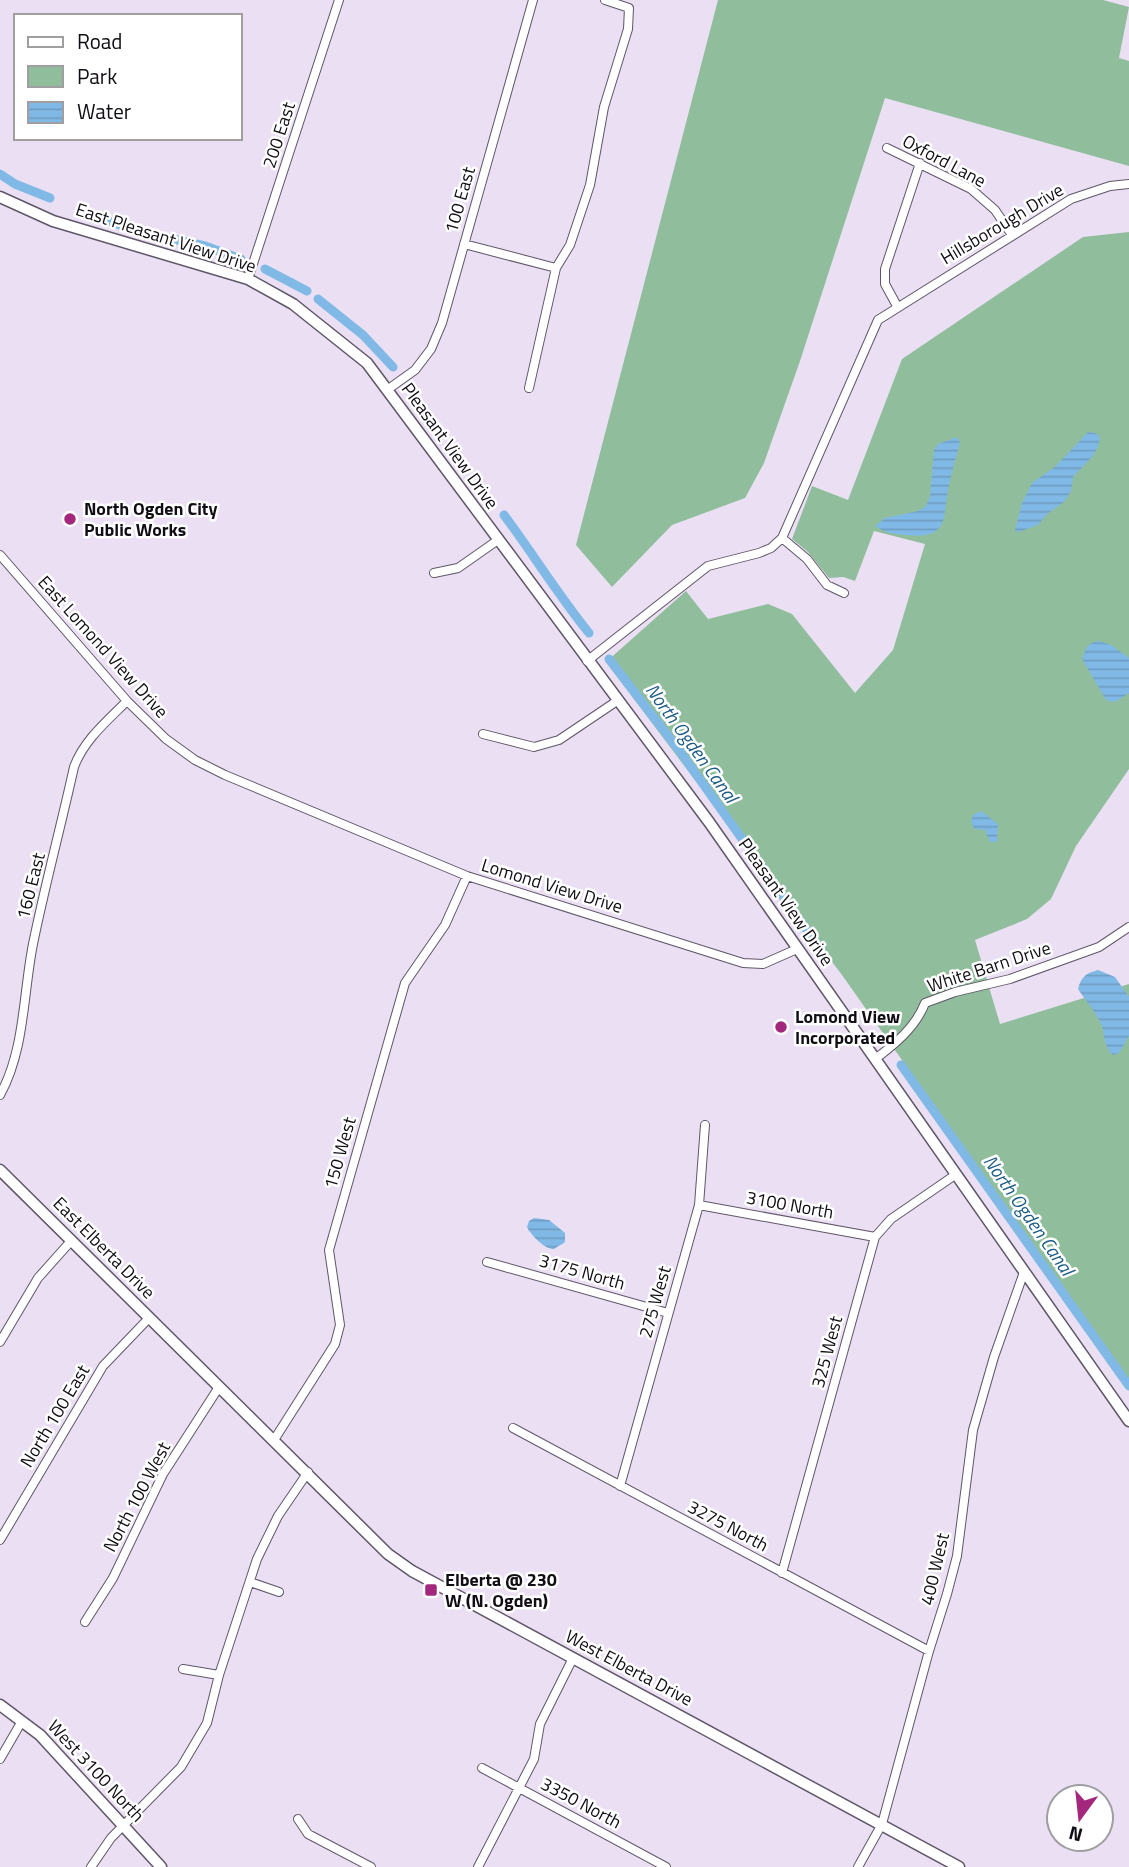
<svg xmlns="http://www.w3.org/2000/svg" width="1129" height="1867" font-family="'Titillium Web',sans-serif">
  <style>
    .green { fill: #90be9d }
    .water { fill: url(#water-rules) }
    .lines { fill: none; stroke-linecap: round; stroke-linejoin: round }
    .canal { stroke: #81b9e6; stroke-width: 9 }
    .street-casing { stroke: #5f5667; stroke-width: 10 }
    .secondary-casing { stroke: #5f5667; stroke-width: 13 }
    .street { stroke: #fff; stroke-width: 8 }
    .secondary { stroke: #fff; stroke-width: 10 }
    .poi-dot { fill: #a2277d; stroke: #fff; stroke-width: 2.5 }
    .labels { text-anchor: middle; stroke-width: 5; stroke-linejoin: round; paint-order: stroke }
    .street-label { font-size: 18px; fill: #110d14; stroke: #fff }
    .poi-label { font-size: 18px; font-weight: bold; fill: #110d14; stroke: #fff; text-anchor: start }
    .water-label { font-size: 19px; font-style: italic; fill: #1e5c86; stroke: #fff }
  </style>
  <defs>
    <pattern id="water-rules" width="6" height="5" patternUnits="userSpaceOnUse" patternTransform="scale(1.75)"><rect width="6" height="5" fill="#81b9e6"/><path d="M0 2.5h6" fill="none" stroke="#6e9ec4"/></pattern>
  </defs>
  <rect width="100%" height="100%" fill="#eadff3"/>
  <!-- green -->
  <path class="green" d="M 718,0 L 1103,0 L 1129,7 L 1119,58 L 1129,61 L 1129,166 L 885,98 L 800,361 L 764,463 L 745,498 L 672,525 L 612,587 L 576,545 Z
    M 1129,232 L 1129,769 L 1076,846 L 1051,899 L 1027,919 L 975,940 L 1000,1024 L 1129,984 L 1129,1382 L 842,975 L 606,662 L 686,591 L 708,619 L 768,604 L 792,614 L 855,693 L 893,650 L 925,544 L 874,531 L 855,581 L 843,577 L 829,578 L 808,552 L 792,539 L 812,486 L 848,500 L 902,359 L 1083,237 Z"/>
  <!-- water -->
  <path class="water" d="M 1088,432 L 1096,433 L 1100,438 L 1098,447 L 1092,457 L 1073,477 L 1071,491 L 1064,502 L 1047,514 L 1038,525 L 1018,532 L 1015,530 L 1022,503 L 1032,483 L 1056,466 Z
    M 957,437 L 960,443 C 956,457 952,471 949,485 C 942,518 951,540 905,535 C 893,534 886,533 875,526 L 885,518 L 918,511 L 926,506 L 930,496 L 934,450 L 938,444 Z
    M 1099,641 L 1111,645 L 1129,658 L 1129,693 L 1115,702 L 1106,700 L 1082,659 C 1085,649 1088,642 1099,641 Z
    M 981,811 L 998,824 L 997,842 L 990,842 L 985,830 L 974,829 L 971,821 L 973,815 Z
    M 1098,970 L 1115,977 L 1129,997 L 1129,1036 L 1119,1053 L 1113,1055 C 1102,1045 1106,1035 1101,1024 C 1095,1011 1085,1000 1078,989 C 1082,976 1085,974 1098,970 Z
    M 534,1218 L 549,1220 L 565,1233 L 565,1242 C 564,1243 555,1248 554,1249 C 545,1250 530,1234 527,1227 L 529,1221 Z"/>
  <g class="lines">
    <!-- canal -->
    <path class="canal" d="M 0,174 L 15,184 L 50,198
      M 96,216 L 136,231 L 205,246 L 241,259
      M 265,269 L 307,291
      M 318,299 L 363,335 L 393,367
      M 504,515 C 533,554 559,596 589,633
      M 609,659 L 681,753 L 821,950
      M 901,1065 L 1129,1386"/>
    <!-- street casing -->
    <g class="street-casing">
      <path id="street" d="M 887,148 L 971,189 L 995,210 L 1012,235
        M 464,244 L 556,268
        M 248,279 L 339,0
        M 897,306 L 885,284 L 885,269 L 920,163
        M 529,388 L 556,268 L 570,245 L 590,185 L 604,107 L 628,29 L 629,8 L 605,0
        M 387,390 L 415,370 L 431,349 L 442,323 L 533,0
        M 782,538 L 807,559 L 827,585 L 844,593
        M 0,555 L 127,701 L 166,739 L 195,760 L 225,775 L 467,876 L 743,963 L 763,964 L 797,949
        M 434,573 L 458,568 L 498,540
        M 587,661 L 708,566 L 759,553 L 771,548 L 782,538 L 878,320 L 1071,199 L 1110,186 L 1129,184
        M 483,734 L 534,747 L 559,740 L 617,701
        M 875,1059 C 894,1045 916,1027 925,1003 L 955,992 L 1010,979 L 1099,947 L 1129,927
        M 0,1095 C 25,1050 23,994 33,944 C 45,885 61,826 74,767 C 84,740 107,721 127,701
        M 699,1205 L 875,1237
        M 487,1262 L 668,1313
        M 0,1342 L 38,1278 L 71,1241
        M 513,1428 L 929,1651
        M 274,1440 L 335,1344 L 340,1325 L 329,1250 L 405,983 L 445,925 L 467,876
        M 620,1486 L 699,1205 L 705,1125
        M 0,1540 L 103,1366 L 149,1318
        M 782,1573 L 875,1237 L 891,1219 L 955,1175
        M 250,1582 L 279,1592
        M 85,1622 L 113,1578 L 163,1474 L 219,1387
        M 183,1669 L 219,1675
        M 0,1759 L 22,1721
        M 482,1768 L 666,1867
        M 298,1819 L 308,1834 L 371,1867
        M 91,1867 L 111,1838 L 181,1767 L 207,1723 L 219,1675 L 257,1559 L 278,1516 L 308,1472
        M 478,1867 L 534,1759 L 540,1724 L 573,1658
        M 858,1867 L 882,1824 L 929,1651 L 947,1594 L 957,1556 L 973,1430 L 994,1357 L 1024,1272"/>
    </g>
    <!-- secondary casing -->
    <g class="secondary-casing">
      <path id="secondary" d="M 0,197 L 53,221 L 248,279 L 293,304 L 367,363 L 709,822 L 1129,1421
        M 0,1170 L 388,1554 L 412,1571 L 959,1867
        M 0,1705 L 40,1735 L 161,1867"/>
    </g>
    <!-- street -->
    <use href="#street" class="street"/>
    <!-- secondary -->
    <use href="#secondary" class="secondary"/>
  </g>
  <!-- markers -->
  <g class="poi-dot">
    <circle cx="70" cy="519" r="7"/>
    <circle cx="781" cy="1027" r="7"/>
    <rect x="424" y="1583" width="14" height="14" rx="3.5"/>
  </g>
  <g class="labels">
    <!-- street labels -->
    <g class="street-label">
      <text transform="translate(279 135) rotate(-72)" y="6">200 East</text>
      <text transform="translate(944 161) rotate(28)" y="6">Oxford Lane</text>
      <text transform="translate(460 200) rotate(-74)" y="6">100 East</text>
      <text transform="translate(1002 224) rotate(-31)" y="6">Hillsborough Drive</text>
      <text transform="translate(166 238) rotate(18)" y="6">East Pleasant View Drive</text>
      <text transform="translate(450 446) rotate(54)" y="6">Pleasant View Drive</text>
      <text transform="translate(103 647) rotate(48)" y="6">East Lomond View Drive</text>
      <text transform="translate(31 886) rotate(-76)" y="6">160 East</text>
      <text transform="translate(552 886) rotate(17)" y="6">Lomond View Drive</text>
      <text transform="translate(786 902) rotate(55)" y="6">Pleasant View Drive</text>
      <text transform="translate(989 967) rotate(-18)" y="6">White Barn Drive</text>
      <text transform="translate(340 1153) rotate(-74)" y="6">150 West</text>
      <text transform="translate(790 1205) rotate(10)" y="6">3100 North</text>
      <text transform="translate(104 1248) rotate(45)" y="6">East Elberta Drive</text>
      <text transform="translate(582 1272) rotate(16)" y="6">3175 North</text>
      <text transform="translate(655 1302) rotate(-74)" y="6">275 West</text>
      <text transform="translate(827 1352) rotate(-75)" y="6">325 West</text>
      <text transform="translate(55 1416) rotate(-59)" y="6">North 100 East</text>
      <text transform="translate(137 1497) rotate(-62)" y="6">North 100 West</text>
      <text transform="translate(728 1526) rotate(28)" y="6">3275 North</text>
      <text transform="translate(935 1569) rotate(-77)" y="6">400 West</text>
      <text transform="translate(629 1668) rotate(28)" y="6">West Elberta Drive</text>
      <text transform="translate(96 1771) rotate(47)" y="6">West 3100 North</text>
      <text transform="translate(581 1803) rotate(28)" y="6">3350 North</text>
    </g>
    <!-- poi labels -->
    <g class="poi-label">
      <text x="84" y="515">North Ogden City<tspan x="84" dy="21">Public Works</tspan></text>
      <text x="795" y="1023">Lomond View<tspan x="795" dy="21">Incorporated</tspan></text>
      <text x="445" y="1586">Elberta @ 230<tspan x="445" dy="21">W (N. Ogden)</tspan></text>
    </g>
    <!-- water labels -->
    <g class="water-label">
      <text transform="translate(692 743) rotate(54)" y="7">North Ogden Canal</text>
      <text transform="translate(1029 1215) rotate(55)" y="7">North Ogden Canal</text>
    </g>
  </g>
  <!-- legend -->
  <rect x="14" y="14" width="228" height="126" fill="#ffffff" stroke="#a09ea1" stroke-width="2"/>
  <rect x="28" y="37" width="35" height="10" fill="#ffffff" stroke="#a09ea1" stroke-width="2"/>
  <text x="77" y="49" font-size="21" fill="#110d14">Road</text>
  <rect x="28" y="66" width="35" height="21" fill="#90be9d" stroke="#a09ea1" stroke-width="2"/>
  <text x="77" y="84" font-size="21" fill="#110d14">Park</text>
  <rect x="28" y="102" width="35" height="21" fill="url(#water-rules)" stroke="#a09ea1" stroke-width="2"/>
  <text x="77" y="119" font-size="21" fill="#110d14">Water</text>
  <!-- north arrow -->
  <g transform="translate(1080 1818) rotate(195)"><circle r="33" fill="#ffffff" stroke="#a09ea1" stroke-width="2"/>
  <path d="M0-5L12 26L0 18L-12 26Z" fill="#a2277d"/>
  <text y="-10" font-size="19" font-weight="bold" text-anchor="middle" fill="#110d14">N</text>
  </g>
</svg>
